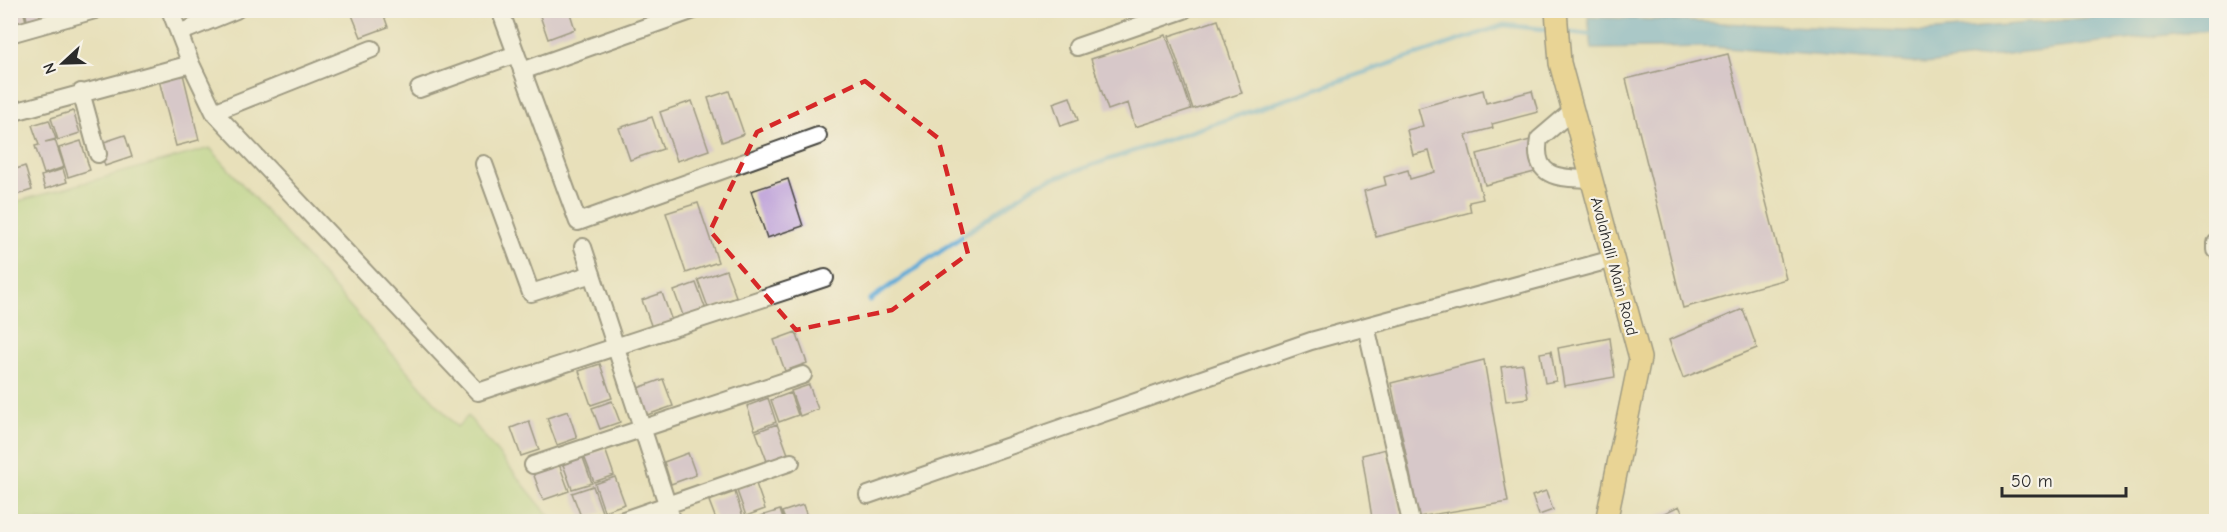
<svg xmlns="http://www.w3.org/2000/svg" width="2227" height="532" font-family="'Comic Neue',sans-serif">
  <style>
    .green { fill: #a7d17d; stroke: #697e54; stroke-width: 1.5 }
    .water { fill: #5faad7; stroke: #456a81; stroke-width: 1.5 }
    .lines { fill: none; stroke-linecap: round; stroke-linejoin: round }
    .stream { stroke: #5faad7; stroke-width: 5 }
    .building { fill: #c4aadb }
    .minor-casing { stroke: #474640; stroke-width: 20 }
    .major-casing { stroke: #474640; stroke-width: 24 }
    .minor { stroke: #fff; stroke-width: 16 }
    .major { stroke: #ebc669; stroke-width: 21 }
    .marked { fill: none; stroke: #d62828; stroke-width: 4.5; stroke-dasharray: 12 8; stroke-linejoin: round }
    .labels { text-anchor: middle; stroke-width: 4.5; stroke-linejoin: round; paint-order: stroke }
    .street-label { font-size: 16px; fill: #2b2b2b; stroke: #f7f3e8 }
  </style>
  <rect width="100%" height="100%" fill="#f7f3e8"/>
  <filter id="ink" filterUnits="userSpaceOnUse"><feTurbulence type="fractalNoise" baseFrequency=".0167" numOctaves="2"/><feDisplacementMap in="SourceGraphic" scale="12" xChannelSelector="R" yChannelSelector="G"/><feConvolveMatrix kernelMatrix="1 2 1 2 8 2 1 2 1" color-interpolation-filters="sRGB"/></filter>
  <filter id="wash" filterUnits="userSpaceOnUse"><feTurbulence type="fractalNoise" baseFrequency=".008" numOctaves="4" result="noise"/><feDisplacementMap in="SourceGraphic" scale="24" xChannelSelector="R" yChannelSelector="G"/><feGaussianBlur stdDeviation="1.35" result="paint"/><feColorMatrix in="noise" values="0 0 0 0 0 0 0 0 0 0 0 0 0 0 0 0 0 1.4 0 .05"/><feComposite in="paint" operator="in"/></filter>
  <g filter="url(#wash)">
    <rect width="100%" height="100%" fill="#e8e0ba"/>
    <!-- green -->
    <path class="green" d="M 210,148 L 457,427 L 468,416 L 553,521 L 11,521 L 11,203 Z"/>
    <!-- water -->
    <path class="water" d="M 2216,10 L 2216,29 L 1925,64 L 1714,47 L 1592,49 L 1588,17 L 1925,32 L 2168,11 Z"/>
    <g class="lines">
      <!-- stream -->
      <path class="stream" d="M 1562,31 L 1595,35
        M 870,300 L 1037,184 L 1504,25 L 1553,30"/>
    </g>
    <g id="blocks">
      <!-- building -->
      <path class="building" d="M 10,10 L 23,10 L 26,21 L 10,25 Z
        M 25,10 L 39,10 L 40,17 L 27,20 Z
        M 350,10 L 382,10 L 388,27 L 361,37 Z
        M 538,10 L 569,10 L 575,29 L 548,39 Z
        M 1218,20 L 1242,93 L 1193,109 L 1169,36 Z
        M 1166,35 L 1191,109 L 1135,127 L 1128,103 L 1108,110 L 1091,59 Z
        M 1728,54 L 1786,279 L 1683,308 L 1626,79 Z
        M 183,74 L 199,140 L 176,146 L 159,80 Z
        M 1483,90 L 1486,103 L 1532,91 L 1538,112 L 1492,124 L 1493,128 L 1466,135 L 1483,199 L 1469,202 L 1471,212 L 1376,237 L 1364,191 L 1386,185 L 1384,177 L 1408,170 L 1410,179 L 1435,172 L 1429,151 L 1413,155 L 1407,130 L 1423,126 L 1418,108 Z
        M 729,91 L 744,134 L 722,142 L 708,98 Z
        M 1070,97 L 1078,120 L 1061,126 L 1053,103 Z
        M 692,101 L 709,150 L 677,161 L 660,112 Z
        M 73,111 L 80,133 L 58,140 L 51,118 Z
        M 652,117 L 663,149 L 630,160 L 619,128 Z
        M 49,120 L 56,139 L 45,142 L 55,140 L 64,167 L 44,174 L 35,146 L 39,145 L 32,125 Z
        M 125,135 L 132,157 L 105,166 L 98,144 Z
        M 1538,138 L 1546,169 L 1485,185 L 1477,154 Z
        M 81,141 L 90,170 L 68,177 L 59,148 Z
        M 25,166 L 32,190 L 10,197 L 10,171 Z
        M 63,169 L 67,182 L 45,189 L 41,176 Z
        M 788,179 L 803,226 L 767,238 L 751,191 Z
        M 698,203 L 718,262 L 686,273 L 666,213 Z
        M 726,270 L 737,299 L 709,310 L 698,280 Z
        M 696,283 L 706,310 L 684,318 L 674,291 Z
        M 662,293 L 672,321 L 652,328 L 642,300 Z
        M 1743,309 L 1757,348 L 1683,378 L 1669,340 Z
        M 796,332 L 807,363 L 785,371 L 774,340 Z
        M 1610,338 L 1615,377 L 1564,386 L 1558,348 Z
        M 1551,351 L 1556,381 L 1545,383 L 1540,353 Z
        M 1484,360 L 1508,502 L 1419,517 L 1391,383 Z
        M 600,364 L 612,398 L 591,405 L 579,371 Z
        M 1523,364 L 1528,398 L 1506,401 L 1501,367 Z
        M 663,379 L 673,406 L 647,415 L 638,388 Z
        M 809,385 L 818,409 L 800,416 L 791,391 Z
        M 790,393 L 798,415 L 779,422 L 771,400 Z
        M 768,398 L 776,422 L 755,430 L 747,406 Z
        M 612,401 L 620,422 L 600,429 L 592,408 Z
        M 568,411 L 577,438 L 557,445 L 547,418 Z
        M 529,421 L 539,450 L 521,456 L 511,428 Z
        M 777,424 L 788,454 L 767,461 L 756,432 Z
        M 605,449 L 614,475 L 594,482 L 584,456 Z
        M 1386,449 L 1403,522 L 1358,522 L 1372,518 L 1362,455 Z
        M 688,453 L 696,475 L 671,484 L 664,462 Z
        M 582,455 L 592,483 L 572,489 L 562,462 Z
        M 559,464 L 569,491 L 543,500 L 533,473 Z
        M 615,477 L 625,504 L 604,511 L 595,484 Z
        M 755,481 L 765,509 L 746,516 L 736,488 Z
        M 593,486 L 602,512 L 582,519 L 572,493 Z
        M 1546,491 L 1553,510 L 1539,515 L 1532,496 Z
        M 735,492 L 743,517 L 730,522 L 717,522 L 709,501 Z
        M 803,505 L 809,522 L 786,522 L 782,512 Z
        M 1679,506 L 1687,522 L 1658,522 L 1656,517 Z
        M 780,510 L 784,522 L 763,522 L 761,516 Z"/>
    </g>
  </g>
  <g filter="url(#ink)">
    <use href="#blocks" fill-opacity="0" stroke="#474640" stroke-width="1.5"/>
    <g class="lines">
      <!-- minor casing -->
      <g class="minor-casing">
        <path id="minor" d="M 170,10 L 191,64 L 214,112
          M 500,10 L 578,222 L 818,136
          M 179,33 L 236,10
          M 10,34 L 95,10
          M 1077,47 L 1184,10
          M 372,49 L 214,112 L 478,392 L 825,278
          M 522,71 L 694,10
          M 419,89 L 516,54
          M 81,92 L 98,154
          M 1573,110 L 1539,139 C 1532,179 1560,178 1591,179
          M 10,113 L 191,64
          M 484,164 L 531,293 L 592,274
          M 2216,243 L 2216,250
          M 583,247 L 673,522
          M 1366,326 L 1411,522
          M 533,465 L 803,375
          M 868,495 L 1311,341 L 1613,259
          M 618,522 L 791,462"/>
      </g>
      <!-- major casing -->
      <g class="major-casing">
        <path id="major" d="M 1556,10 L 1560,63 L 1640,358 L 1606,522"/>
      </g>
      <!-- minor -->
      <use href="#minor" class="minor"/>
      <!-- major -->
      <use href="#major" class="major"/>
    </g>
  </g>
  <!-- marked area -->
  <path d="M0 0H2227V532H0ZM 865,81 L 938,138 L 968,254 L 892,310 L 796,330 L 710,231 L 757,132 Z" fill="#e8e0ba" fill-opacity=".55" fill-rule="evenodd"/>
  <path class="marked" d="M 865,81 L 938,138 L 968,254 L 892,310 L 796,330 L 710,231 L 757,132 Z"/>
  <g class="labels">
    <!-- street labels -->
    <g class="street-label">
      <text transform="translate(1615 266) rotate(75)" y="6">Avalahalli Main Road</text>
    </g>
  </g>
  <!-- margin -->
  <rect width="2227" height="532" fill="none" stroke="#f7f3e8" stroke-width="36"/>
  <!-- north arrow -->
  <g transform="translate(63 63) rotate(248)" stroke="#f7f3e8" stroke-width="4.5" paint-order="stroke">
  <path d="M0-4.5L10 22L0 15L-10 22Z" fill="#2b2b2b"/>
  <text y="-9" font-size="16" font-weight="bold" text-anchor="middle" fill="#2b2b2b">N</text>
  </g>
  <!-- scale -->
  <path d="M2002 487v9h124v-9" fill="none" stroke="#2b2b2b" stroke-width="3"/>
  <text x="2011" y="487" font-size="18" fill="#2b2b2b" stroke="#f7f3e8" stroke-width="4.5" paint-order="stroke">50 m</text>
</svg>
